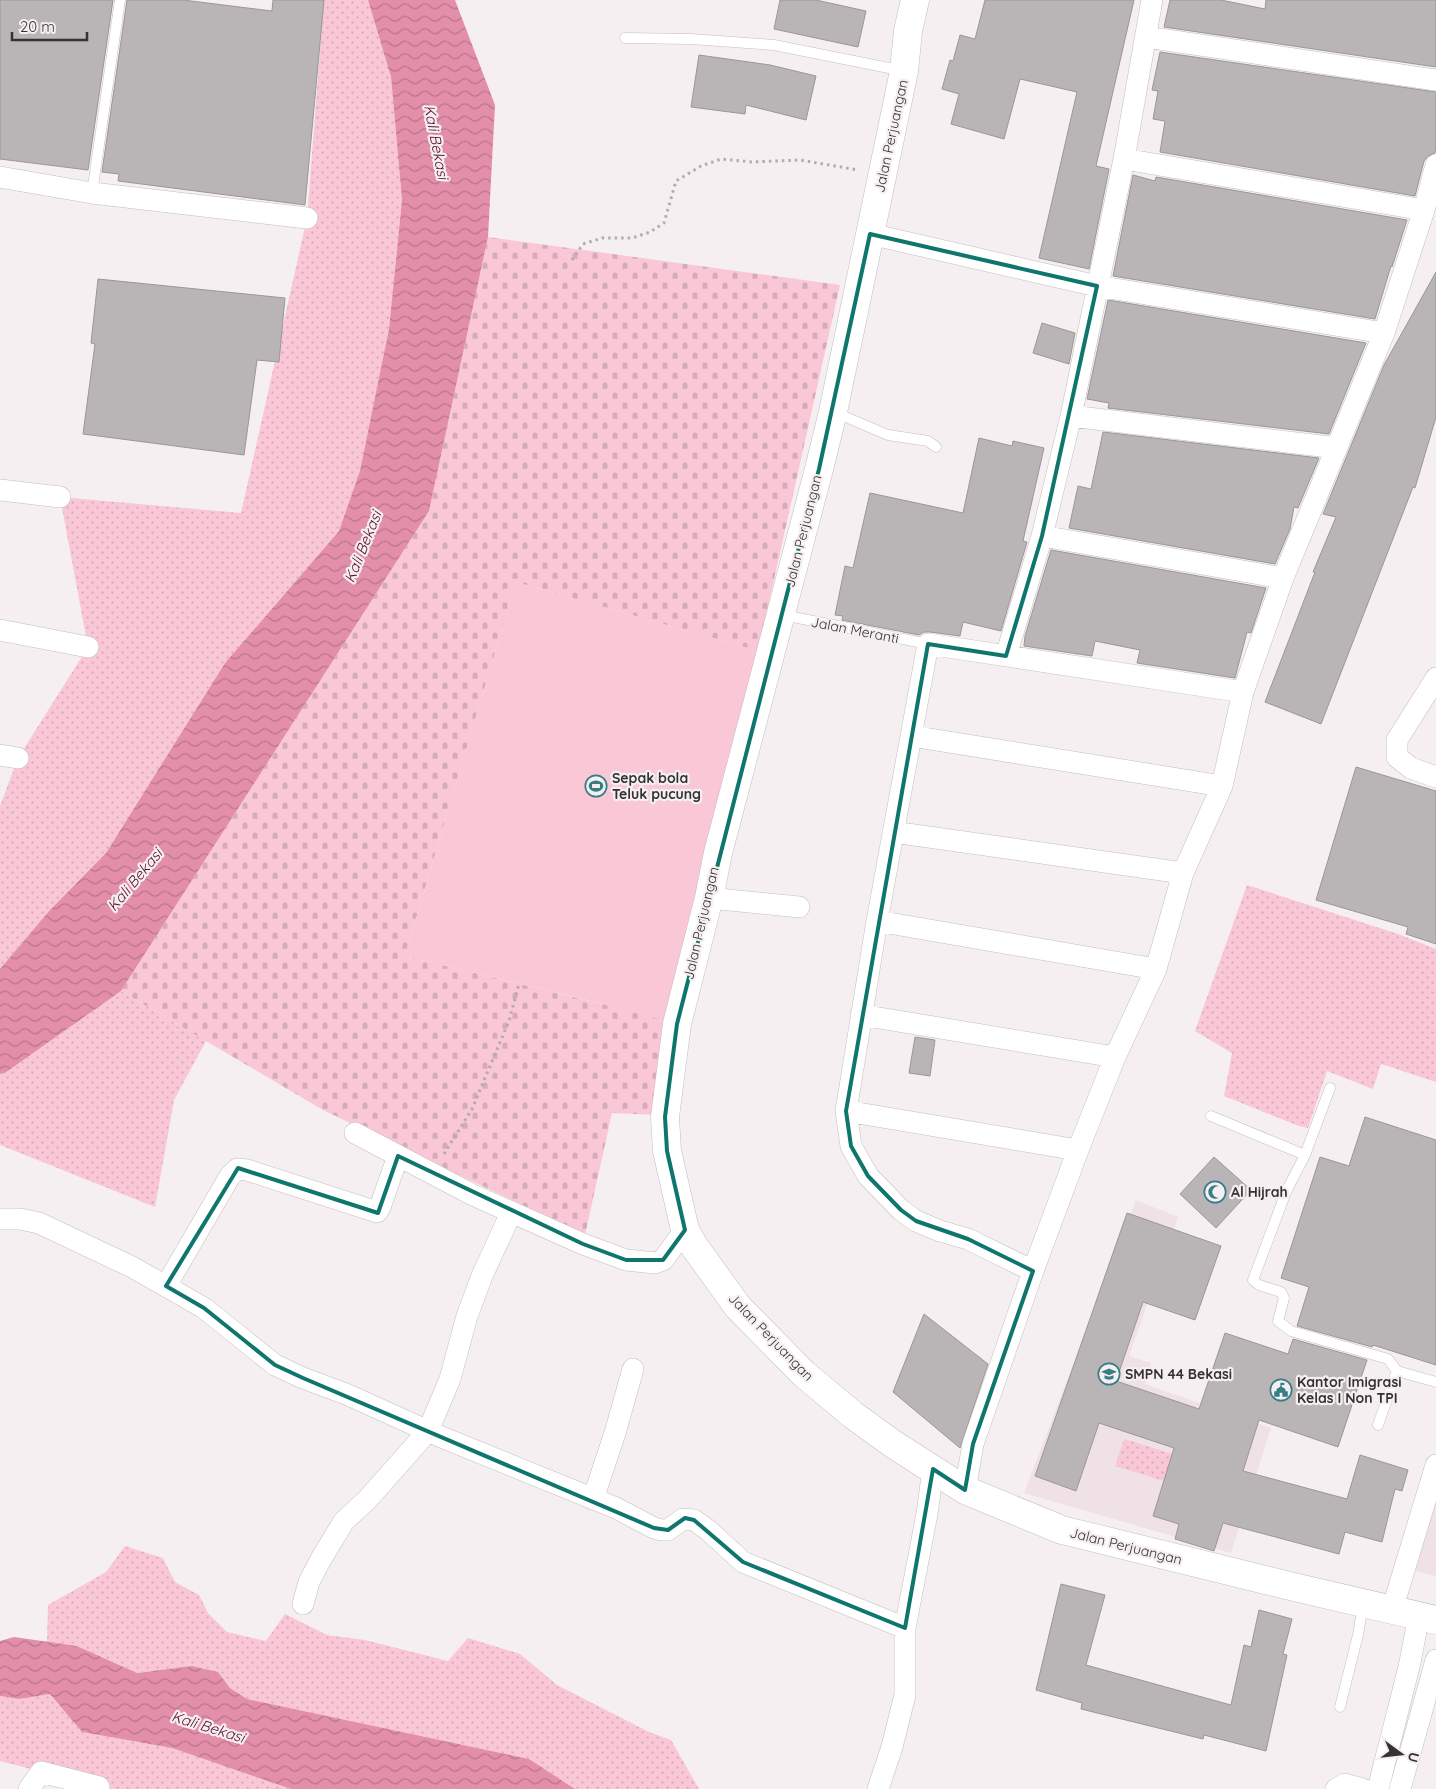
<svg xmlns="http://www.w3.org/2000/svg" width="1436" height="1789" font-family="Quicksand,sans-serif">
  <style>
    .built { fill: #efe1e5 }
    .grass { fill: url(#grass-dots) }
    .cemetery { fill: url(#cemetery-stones) }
    .pitch { fill: #f9c7d6 }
    .water { fill: url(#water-waves) }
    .building { fill: #b9b4b5; stroke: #9b9697 }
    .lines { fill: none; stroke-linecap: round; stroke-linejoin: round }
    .lane-casing { stroke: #c3bebf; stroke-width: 11 }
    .street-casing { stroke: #c3bebf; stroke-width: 22 }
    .primary-casing { stroke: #c3bebf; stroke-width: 29 }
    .path { stroke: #b1adae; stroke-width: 3; stroke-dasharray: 2.5 4; stroke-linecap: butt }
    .lane { stroke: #fff; stroke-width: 10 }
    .street { stroke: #fff; stroke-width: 21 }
    .primary { stroke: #fff; stroke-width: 28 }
    .marked { fill: none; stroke: #0f766e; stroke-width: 4; stroke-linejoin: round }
    .labels { text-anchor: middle; stroke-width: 4.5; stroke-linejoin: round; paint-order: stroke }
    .street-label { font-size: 14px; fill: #343232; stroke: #f5eff1 }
    .poi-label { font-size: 14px; font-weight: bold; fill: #343232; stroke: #f5eff1; text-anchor: start }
    .water-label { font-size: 15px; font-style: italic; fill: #5b1031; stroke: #f5eff1 }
  </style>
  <defs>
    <pattern id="grass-dots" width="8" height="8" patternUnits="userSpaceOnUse" patternTransform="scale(1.25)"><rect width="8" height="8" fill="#f9c7d6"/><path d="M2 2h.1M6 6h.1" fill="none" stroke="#d6abb8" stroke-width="1.8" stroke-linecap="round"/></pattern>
    <pattern id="cemetery-stones" width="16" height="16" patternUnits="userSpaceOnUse" patternTransform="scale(1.25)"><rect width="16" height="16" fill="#f9c7d6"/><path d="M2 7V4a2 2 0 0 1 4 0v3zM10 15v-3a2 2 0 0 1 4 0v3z" fill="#d6abb8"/></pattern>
    <pattern id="water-waves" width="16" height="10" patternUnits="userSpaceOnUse" patternTransform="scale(1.25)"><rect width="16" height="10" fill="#e48faa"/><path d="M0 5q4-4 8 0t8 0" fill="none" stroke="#ba758b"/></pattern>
  </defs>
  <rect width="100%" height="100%" fill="#f5eff1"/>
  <!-- built -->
  <path class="built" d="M 1136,1200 L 1178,1217 L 1129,1356 L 1151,1363 L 1145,1384 L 1271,1428 L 1231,1553 L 1024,1493 Z
    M 1436,1465 L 1436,1576 L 1405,1568 Z"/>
  <!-- grass -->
  <path class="grass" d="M 324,0 L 368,0 L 391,77 L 402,200 L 389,329 L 361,471 L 339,531 L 225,663 L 106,853 L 49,911 L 0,969 L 0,806 L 18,758 L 88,647 L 60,497 L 241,513 L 307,218 Z
    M 1247,885 L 1398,934 L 1436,949 L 1436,1082 L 1381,1064 L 1373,1089 L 1327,1071 L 1308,1128 L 1299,1126 L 1224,1096 L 1232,1053 L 1195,1031 Z
    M 121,991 L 206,1041 L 174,1100 L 155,1207 L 0,1145 L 0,1074 L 5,1073 Z
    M 1124,1439 L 1199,1462 L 1164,1481 L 1115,1466 Z
    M 125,1546 L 163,1558 L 175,1582 L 199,1595 L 208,1613 L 227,1632 L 266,1641 L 285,1614 L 327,1635 L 365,1640 L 448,1661 L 468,1638 L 520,1654 L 557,1685 L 649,1732 L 671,1740 L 699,1789 L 575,1789 L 528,1759 L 246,1699 L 230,1688 L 218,1672 L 192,1666 L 137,1673 L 77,1646 L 47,1642 L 48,1605 L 106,1572 Z
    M 50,1694 L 82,1732 L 172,1748 L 291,1789 L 108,1789 L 0,1761 L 0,1696 L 19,1699 Z"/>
  <!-- cemetery -->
  <path class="cemetery" d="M 488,237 L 840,285 L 758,651 L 516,582 L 405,956 L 672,1021 L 659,1115 L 612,1113 L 585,1235 L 323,1110 L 121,991 L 429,511 Z"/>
  <!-- pitch -->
  <path class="pitch" d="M 516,582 L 758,651 L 677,1024 L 591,1001 L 405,956 Z"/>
  <!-- water -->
  <path class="water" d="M 368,0 L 455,0 L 495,105 L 488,237 L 429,511 L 121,991 L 5,1073 L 0,1074 L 0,969 L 49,911 L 106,853 L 225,663 L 339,531 L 360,471 L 389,329 L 402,200 L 391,77 Z
    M 14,1637 L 77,1646 L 137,1673 L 192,1666 L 218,1672 L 230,1688 L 247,1699 L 529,1759 L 575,1789 L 291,1789 L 172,1748 L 82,1732 L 50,1694 L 19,1699 L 0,1696 L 0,1641 Z"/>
  <!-- building -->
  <path class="building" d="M 0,0 L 113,0 L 88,170 L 0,159 Z
    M 127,0 L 183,0 L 272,11 L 273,0 L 324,0 L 305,205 L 118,181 L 119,174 L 102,172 Z
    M 780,0 L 816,0 L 866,11 L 858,47 L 774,29 Z
    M 985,0 L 1134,0 L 1096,166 L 1109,169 L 1089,269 L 1039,258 L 1077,92 L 1020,79 L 1004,139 L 951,124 L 959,94 L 942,89 L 950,60 L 953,61 L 960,35 L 975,39 Z
    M 1170,0 L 1221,0 L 1265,9 L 1266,0 L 1436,0 L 1436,67 L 1164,27 Z
    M 1160,52 L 1436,92 L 1436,145 L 1435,153 L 1428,156 L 1424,161 L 1415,196 L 1160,152 L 1165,121 L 1153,119 L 1158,91 L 1152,90 Z
    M 699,55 L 770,65 L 816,76 L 806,120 L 746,105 L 745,114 L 691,107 Z
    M 1133,175 L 1155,181 L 1156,177 L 1407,220 L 1392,267 L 1391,266 L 1375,319 L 1113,276 Z
    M 1436,272 L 1436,417 L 1415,488 L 1413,487 L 1321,724 L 1265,702 L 1315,572 L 1313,572 L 1336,517 L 1323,514 L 1384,365 Z
    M 98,279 L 285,298 L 279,362 L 257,360 L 244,455 L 83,434 L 95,344 L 91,343 Z
    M 1108,300 L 1366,343 L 1329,434 L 1108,408 L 1109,403 L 1087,399 Z
    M 1042,323 L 1075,333 L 1069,364 L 1033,353 Z
    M 1103,432 L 1319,458 L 1298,508 L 1294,507 L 1290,529 L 1275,564 L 1069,528 L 1078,486 L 1091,489 Z
    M 979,438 L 1012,446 L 1013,441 L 1044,448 L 1023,541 L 1027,542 L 1001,631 L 963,622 L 960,636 L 930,632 L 924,632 L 919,635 L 842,620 L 843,616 L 835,615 L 845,566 L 853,568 L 870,493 L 963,513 Z
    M 1051,550 L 1266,588 L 1251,633 L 1247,632 L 1235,678 L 1137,663 L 1140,650 L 1095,641 L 1092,656 L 1024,646 L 1025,636 Z
    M 1356,767 L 1436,791 L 1436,944 L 1406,934 L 1408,927 L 1316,900 Z
    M 915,1037 L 935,1040 L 930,1076 L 909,1073 Z
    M 1365,1117 L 1436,1140 L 1436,1365 L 1373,1345 L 1372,1347 L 1297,1326 L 1309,1287 L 1281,1278 L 1320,1157 L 1349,1166 Z
    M 1214,1157 L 1251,1190 L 1216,1228 L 1180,1194 Z
    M 1127,1213 L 1221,1246 L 1195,1320 L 1143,1302 L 1116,1381 L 1199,1409 L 1225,1333 L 1288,1354 L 1293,1339 L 1367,1360 L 1338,1447 L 1259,1420 L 1243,1471 L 1347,1499 L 1360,1455 L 1408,1470 L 1402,1491 L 1395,1489 L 1382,1542 L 1345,1532 L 1339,1554 L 1223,1523 L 1214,1551 L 1175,1539 L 1179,1524 L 1153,1516 L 1174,1448 L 1099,1423 L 1076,1491 L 1035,1476 Z
    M 924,1314 L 988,1364 L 960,1448 L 893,1392 Z
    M 1061,1584 L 1105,1595 L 1086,1665 L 1231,1705 L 1244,1645 L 1251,1647 L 1259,1610 L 1292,1619 L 1283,1654 L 1287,1655 L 1266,1751 L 1204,1735 L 1203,1739 L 1081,1709 L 1082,1703 L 1036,1690 Z"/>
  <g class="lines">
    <!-- lane casing -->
    <g class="lane-casing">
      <path id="lane" d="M 625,38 L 691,39 L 774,45 L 904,71
        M 92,193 L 120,0
        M 834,412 L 888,435 L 928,441 L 936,447
        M 783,615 L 928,644
        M 1330,1088 L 1305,1155 L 1286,1192 L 1253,1280 L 1259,1285 L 1281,1292 L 1284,1298 L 1278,1321 L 1291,1331 L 1388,1359 L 1397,1371 L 1436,1382
        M 1211,1116 L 1305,1155
        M 1378,1425 L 1397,1371
        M 1340,1707 L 1358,1635 L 1363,1604"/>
    </g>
    <!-- street casing -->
    <g class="street-casing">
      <path id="street" d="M 1146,37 L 1436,80
        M 1124,159 L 1424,210
        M 0,177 L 92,193 L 307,218
        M 870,234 L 1097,286 L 1384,333
        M 1071,416 L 1337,448
        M 0,490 L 60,497
        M 1042,536 L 1283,578
        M 0,630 L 88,647
        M 1006,656 L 1042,536 L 1071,416 L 1124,159 L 1152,0
        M 1436,678 L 1397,740 L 1397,757 L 1411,768 L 1436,777
        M 911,736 L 1222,786
        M 0,755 L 18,758
        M 893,832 L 1183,873
        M 709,898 L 799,907
        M 877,921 L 1156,969
        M 861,1015 L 1115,1057
        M 846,1111 L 1078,1150
        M 355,1133 L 473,1195 L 583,1244 L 626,1260 L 655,1263 L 663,1260 L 685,1230
        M 0,1219 L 20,1219 L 39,1223 L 132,1267 L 204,1308 L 275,1365 L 303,1378 L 346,1394 L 439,1436 L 616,1508 L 654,1528 L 662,1530 L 668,1530 L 683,1519 L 694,1520 L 708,1530 L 743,1562 L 905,1628
        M 1033,1271 L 968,1239 L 940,1231 L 916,1221 L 901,1210 L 868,1176 L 851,1146 L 846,1111 L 877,921 L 928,644 L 1243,692
        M 166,1286 L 230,1176 L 237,1169 L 247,1170 L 377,1212 L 380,1207 L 398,1156
        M 965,1490 L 973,1444 L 1033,1271 L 1078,1150 L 1115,1057 L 1156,969 L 1183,873 L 1222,786 L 1243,692 L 1283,578 L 1384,333 L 1424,210 L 1436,165
        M 593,1499 L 615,1433 L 633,1369
        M 303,1604 L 309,1582 L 321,1559 L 344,1521 L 367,1500 L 428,1431 L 450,1379 L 467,1316 L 482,1276 L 511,1213
        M 1392,1610 L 1436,1465
        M 29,1789 L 41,1772 L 99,1787
        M 878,1789 L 892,1747 L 905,1695 L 905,1628 L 927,1514 L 933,1469
        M 1336,1789 L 1345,1784 L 1363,1789
        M 1378,1789 L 1409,1667 L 1419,1616
        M 1400,1789 L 1436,1660"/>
    </g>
    <!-- primary casing -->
    <g class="primary-casing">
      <path id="primary" d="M 915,0 L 908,31 L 904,71 L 833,412 L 819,469 L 718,853 L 709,898 L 677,1024 L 665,1117 L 667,1151 L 685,1230 L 694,1246 L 738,1307 L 804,1374 L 853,1415 L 893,1444 L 965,1490 L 1062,1530 L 1294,1587 L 1436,1620"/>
    </g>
    <!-- path -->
    <path class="path" d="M 572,260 L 583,244 L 602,238 L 632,238 L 650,232 L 664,223 L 676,181 L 701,166 L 721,159 L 752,162 L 800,160 L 858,170
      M 444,1154 L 472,1109 L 509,1021 L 519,984"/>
    <!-- lane -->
    <use href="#lane" class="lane"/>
    <!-- street -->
    <use href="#street" class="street"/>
    <!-- primary -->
    <use href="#primary" class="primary"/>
  </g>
  <!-- marked area -->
  <path class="marked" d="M 870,234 L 1097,286 L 1042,536 L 1006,656 L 928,644 L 846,1111 L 851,1146 L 868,1176 L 901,1210 L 916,1221 L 968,1239 L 1033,1271 L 973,1444 L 965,1490 L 933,1469 L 905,1628 L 743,1562 L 694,1520 L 685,1518 L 668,1530 L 654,1528 L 303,1378 L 275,1365 L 204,1308 L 166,1286 L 238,1168 L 378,1213 L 398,1156 L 583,1244 L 626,1260 L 663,1260 L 685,1230 L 667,1151 L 665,1117 L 677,1024 L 819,469 Z"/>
  <!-- icons -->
  <defs>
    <g id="stadium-ring" transform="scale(1.125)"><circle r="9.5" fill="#f5eff1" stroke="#367d86" stroke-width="1.5"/><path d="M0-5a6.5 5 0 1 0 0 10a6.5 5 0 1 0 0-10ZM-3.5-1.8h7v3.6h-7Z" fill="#367d86"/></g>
    <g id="mosque-ring" transform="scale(1.125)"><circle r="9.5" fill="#f5eff1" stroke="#367d86" stroke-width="1.5"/><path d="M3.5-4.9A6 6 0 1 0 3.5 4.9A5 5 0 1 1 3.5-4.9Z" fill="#367d86"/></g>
    <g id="school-ring" transform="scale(1.125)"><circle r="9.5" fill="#f5eff1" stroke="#367d86" stroke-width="1.5"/><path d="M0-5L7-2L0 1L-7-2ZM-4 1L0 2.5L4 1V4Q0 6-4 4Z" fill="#367d86"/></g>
    <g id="civic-ring" transform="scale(1.125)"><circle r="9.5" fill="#f5eff1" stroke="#367d86" stroke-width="1.5"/><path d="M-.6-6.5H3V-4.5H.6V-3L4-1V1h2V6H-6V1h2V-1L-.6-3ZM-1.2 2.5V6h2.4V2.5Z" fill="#367d86"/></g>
  </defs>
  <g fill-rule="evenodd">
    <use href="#stadium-ring" x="596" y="786"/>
    <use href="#mosque-ring" x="1215" y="1192"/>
    <use href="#school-ring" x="1109" y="1374"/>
    <use href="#civic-ring" x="1281" y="1390"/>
  </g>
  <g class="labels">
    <!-- street labels -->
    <g class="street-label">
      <text transform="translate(891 136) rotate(-78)" y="5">Jalan Perjuangan</text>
      <text transform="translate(803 531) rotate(-76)" y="5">Jalan Perjuangan</text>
      <text transform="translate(855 630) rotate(11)" y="5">Jalan Meranti</text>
      <text transform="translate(701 923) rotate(-77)" y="5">Jalan Perjuangan</text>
      <text transform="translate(771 1337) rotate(46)" y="5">Jalan Perjuangan</text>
      <text transform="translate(1126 1546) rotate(14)" y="5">Jalan Perjuangan</text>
    </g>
    <!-- poi labels -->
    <g class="poi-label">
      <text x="612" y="783">Sepak bola<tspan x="612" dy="16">Teluk pucung</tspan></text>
      <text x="1231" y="1197">Al Hijrah</text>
      <text x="1125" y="1379">SMPN 44 Bekasi</text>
      <text x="1297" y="1387">Kantor Imigrasi<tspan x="1297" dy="16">Kelas I Non TPI</tspan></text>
    </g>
    <!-- water labels -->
    <g class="water-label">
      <text transform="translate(436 142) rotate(79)" y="5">Kali Bekasi</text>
      <text transform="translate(363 547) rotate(-68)" y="5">Kali Bekasi</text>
      <text transform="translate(135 880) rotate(-50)" y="5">Kali Bekasi</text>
      <text transform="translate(208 1727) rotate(17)" y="5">Kali Bekasi</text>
    </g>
  </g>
  <!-- north arrow -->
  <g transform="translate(1401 1754) rotate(105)" stroke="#f5eff1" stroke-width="4" paint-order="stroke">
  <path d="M0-4L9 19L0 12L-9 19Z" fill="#343232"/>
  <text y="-8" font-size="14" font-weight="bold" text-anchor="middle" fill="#343232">U</text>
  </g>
  <!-- scale -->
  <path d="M12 32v8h75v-8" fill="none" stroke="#343232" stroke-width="2.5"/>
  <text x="20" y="32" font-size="15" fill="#343232" stroke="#f5eff1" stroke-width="4" paint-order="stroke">20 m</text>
</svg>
